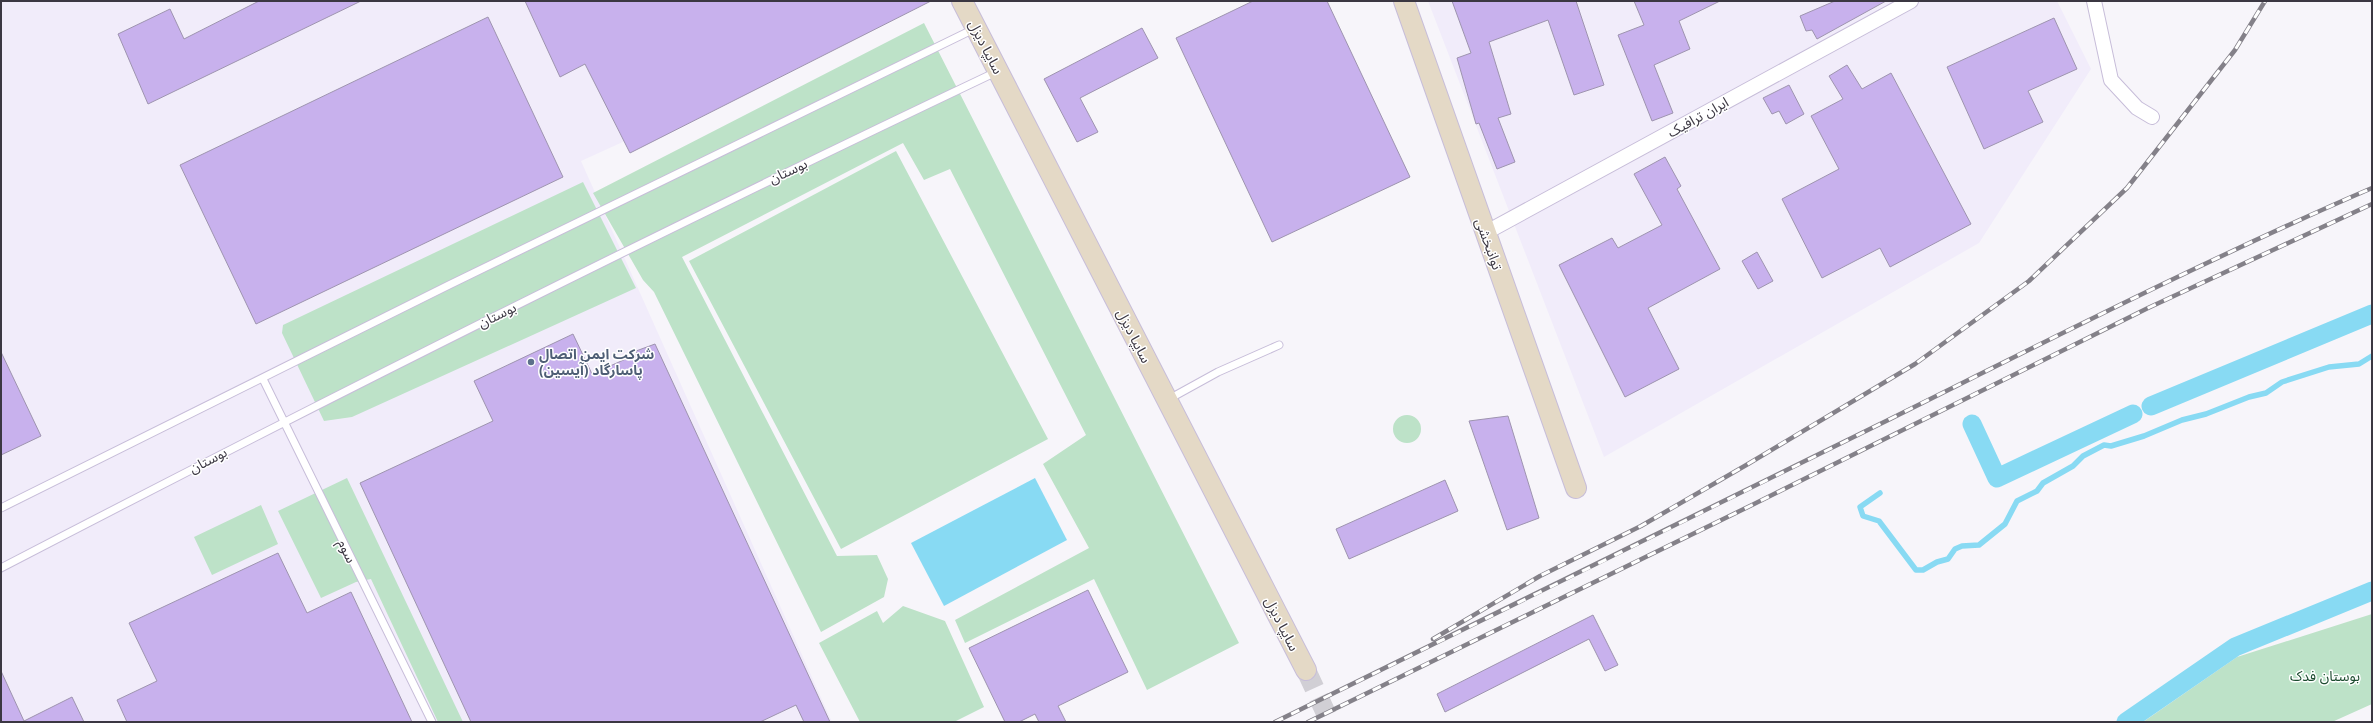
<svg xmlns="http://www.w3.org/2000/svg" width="2373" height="723" font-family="'Noto Sans','Noto Sans Arabic',sans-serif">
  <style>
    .built { fill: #f1ecfa }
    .green { fill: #bde2c8 }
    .water { fill: #88daf3 }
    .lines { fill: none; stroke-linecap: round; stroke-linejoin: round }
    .stream { stroke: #88daf3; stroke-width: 5.5 }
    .canal { stroke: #88daf3; stroke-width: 19 }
    .building { fill: #c8b1ed; stroke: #9e94af }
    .secondary-tunnel { stroke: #d1cfd5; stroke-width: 20; stroke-dasharray: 20 10; stroke-linecap: butt }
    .lane-casing { stroke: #c7bdd9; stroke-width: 9 }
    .street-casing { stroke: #c7bdd9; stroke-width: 16 }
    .secondary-casing { stroke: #c7bdd9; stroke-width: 22 }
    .lane { stroke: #fff; stroke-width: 7 }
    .street { stroke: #fff; stroke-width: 14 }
    .secondary { stroke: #e4d9c6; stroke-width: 20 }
    .rail-casing { stroke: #848189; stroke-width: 4.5 }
    .rail { stroke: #fff; stroke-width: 3; stroke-dasharray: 9; stroke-linecap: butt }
    .service-dot { fill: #5c6f8a; stroke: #fff; stroke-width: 1.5 }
    .labels { text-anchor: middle; stroke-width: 3; stroke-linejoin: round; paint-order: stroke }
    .street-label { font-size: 14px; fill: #3b3742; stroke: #fff }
    .service-label { font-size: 14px; font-weight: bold; fill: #4e5e75; stroke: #fff; text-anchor: start }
    .park-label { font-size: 14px; fill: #1c4b2f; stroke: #fff }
  </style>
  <rect width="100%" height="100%" fill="#f7f5fa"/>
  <!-- built -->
  <path class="built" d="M 1,1 L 909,1 L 913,10 L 581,161 L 832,722 L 1,722 Z
    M 1428,1 L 2057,1 L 2091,69 L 1979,243 L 1604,457 Z"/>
  <!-- green -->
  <path class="green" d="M 924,23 L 1239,643 L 1147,690 L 1094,579 L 965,643 L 955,620 L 1089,548 L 1043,464 L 1086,435 L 950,169 L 924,180 L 903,143 L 682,257 L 837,556 L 877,555 L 888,579 L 884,597 L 821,632 L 654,292 L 643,280 L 593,193 Z
    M 896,151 L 1048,439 L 841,549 L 689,261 Z
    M 583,182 L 636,288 L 352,417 L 324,421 L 282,333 L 283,325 Z
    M1393 429a14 14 0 1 1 28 0a14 14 0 1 1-28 0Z
    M 347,478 L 463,722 L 438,722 L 371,579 L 356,582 L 321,598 L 278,511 Z
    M 261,505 L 278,544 L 212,575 L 194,537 Z
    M 903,606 L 945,621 L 984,707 L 954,722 L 860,722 L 819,643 L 877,611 L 883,623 Z
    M 2372,614 L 2372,704 L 2332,722 L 2143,722 L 2237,657 Z"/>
  <!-- water -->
  <path class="water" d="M 1035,478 L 1067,540 L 944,606 L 911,543 Z"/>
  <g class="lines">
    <!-- stream -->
    <path class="stream" d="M 1880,493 L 1860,507 L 1863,516 L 1879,521 L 1916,570 L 1923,570 L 1937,562 L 1948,559 L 1955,549 L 1962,546 L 1979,545 L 2005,524 L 2017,501 L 2037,491 L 2043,483 L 2073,466 L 2083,456 L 2104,445 L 2111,446 L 2144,436 L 2182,420 L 2206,414 L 2249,397 L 2266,393 L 2282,382 L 2329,367 L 2359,364 L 2372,356"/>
    <!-- canal -->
    <path class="canal" d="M 2151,406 L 2372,314
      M 1972,424 L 1997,478 L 2133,414
      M 2126,722 L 2235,647 L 2372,591"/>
  </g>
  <!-- building -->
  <path class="building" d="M 259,1 L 361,1 L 148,104 L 118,34 L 170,9 L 184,39 Z
    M 525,1 L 931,1 L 630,153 L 585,64 L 560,77 Z
    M 1253,1 L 1327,1 L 1410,177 L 1272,242 L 1176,38 Z
    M 1452,1 L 1576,1 L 1604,85 L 1574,95 L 1548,20 L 1489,42 L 1511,114 L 1498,118 L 1515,162 L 1497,169 L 1479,123 L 1476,124 L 1457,58 L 1471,53 Z
    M 1634,1 L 1720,1 L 1679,21 L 1690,49 L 1654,65 L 1673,113 L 1652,121 L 1618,35 L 1644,25 Z
    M 1835,1 L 1886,1 L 1817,39 L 1812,30 L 1806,31 L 1800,16 Z
    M 488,17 L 563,177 L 256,324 L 180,165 Z
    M 2054,18 L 2077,69 L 2028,91 L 2043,122 L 1984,149 L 1947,67 Z
    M 1142,28 L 1158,58 L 1080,98 L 1098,132 L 1077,142 L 1044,79 Z
    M 1847,65 L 1862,89 L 1891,73 L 1971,224 L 1890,267 L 1880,248 L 1822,278 L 1782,199 L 1839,169 L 1811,116 L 1843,99 L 1829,76 Z
    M 1789,85 L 1804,114 L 1786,124 L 1779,111 L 1772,114 L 1763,98 Z
    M 1665,157 L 1681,186 L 1677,189 L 1720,269 L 1648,308 L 1679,369 L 1625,397 L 1559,265 L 1612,238 L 1618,248 L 1662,225 L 1634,174 Z
    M 1757,252 L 1773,281 L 1758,289 L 1742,261 Z
    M 573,334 L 592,374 L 637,354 L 636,351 L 655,344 L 830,722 L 804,722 L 796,705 L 760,722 L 471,722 L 360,483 L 493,421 L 474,381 Z
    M 1,352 L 41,436 L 1,455 Z
    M 1508,416 L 1539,518 L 1507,530 L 1469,421 Z
    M 1445,480 L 1458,511 L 1349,559 L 1336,529 Z
    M 278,553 L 307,613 L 351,592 L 412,722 L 127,722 L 117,700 L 157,681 L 129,623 Z
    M 1088,590 L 1128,672 L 1058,706 L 1066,722 L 1039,722 L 1035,714 L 1019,722 L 1005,722 L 969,648 Z
    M 1593,615 L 1618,665 L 1605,671 L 1589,639 L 1445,712 L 1437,694 Z
    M 1,671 L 24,721 L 72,697 L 84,722 L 1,722 Z"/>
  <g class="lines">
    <!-- secondary-tunnel -->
    <path class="secondary-tunnel" d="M 1306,670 L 1330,722"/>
    <!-- lane casing -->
    <g class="lane-casing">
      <path id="lane" d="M 263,379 L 432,722
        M 1169,399 L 1218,372 L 1279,345
        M 1,508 L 449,285 L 976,28
        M 1,568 C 330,397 661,231 996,72"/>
    </g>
    <!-- street casing -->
    <g class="street-casing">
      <path id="street" d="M 2094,1 L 2111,80 L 2137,108 L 2152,117
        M 1485,233 L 1911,1"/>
    </g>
    <!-- secondary casing -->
    <g class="secondary-casing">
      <path id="secondary" d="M 962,1 L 1306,670
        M 1404,1 L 1576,488"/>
    </g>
    <!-- lane -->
    <use href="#lane" class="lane"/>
    <!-- street -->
    <use href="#street" class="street"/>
    <!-- secondary -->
    <use href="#secondary" class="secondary"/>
    <!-- rail casing -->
    <g class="rail-casing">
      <path id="rail" d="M 1433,639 L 1540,576 L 1641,526 L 1748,464 L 1915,364 L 2029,281 L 2127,188 L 2235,50 L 2265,1
        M 1275,722 C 1477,623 1679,524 1880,424 C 2043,343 2205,260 2372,188
        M 1308,722 L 1752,505 L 2148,308 L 2372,204"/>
    </g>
    <!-- rail -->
    <use href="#rail" class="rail"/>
  </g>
  <!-- markers -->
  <circle class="service-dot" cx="531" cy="362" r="4"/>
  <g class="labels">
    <!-- street labels -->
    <g class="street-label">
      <text transform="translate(986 47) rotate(63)" y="5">سایپا دیزل</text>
      <text transform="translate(1698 117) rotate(-29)" y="5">ایران ترافیک</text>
      <text transform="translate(788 171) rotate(-25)" y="5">بوستان</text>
      <text transform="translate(1489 244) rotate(70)" y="5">توانبخشی</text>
      <text transform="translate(497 315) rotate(-26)" y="5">بوستان</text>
      <text transform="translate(1134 336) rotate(63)" y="5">سایپا دیزل</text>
      <text transform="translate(208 460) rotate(-27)" y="5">بوستان</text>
      <text transform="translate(347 551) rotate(64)" y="5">سوم</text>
      <text transform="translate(1282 624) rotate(63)" y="5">سایپا دیزل</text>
    </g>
    <!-- service labels -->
    <g class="service-label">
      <text x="539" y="359">شرکت ایمن اتصال<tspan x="539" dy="16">پاسارگاد (آیسین)</tspan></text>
    </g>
    <!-- park labels -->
    <g class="park-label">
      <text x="2325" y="681">بوستان فدک</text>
    </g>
  </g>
  <!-- border -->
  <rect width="2373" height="723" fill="none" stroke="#3b3742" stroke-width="4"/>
</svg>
